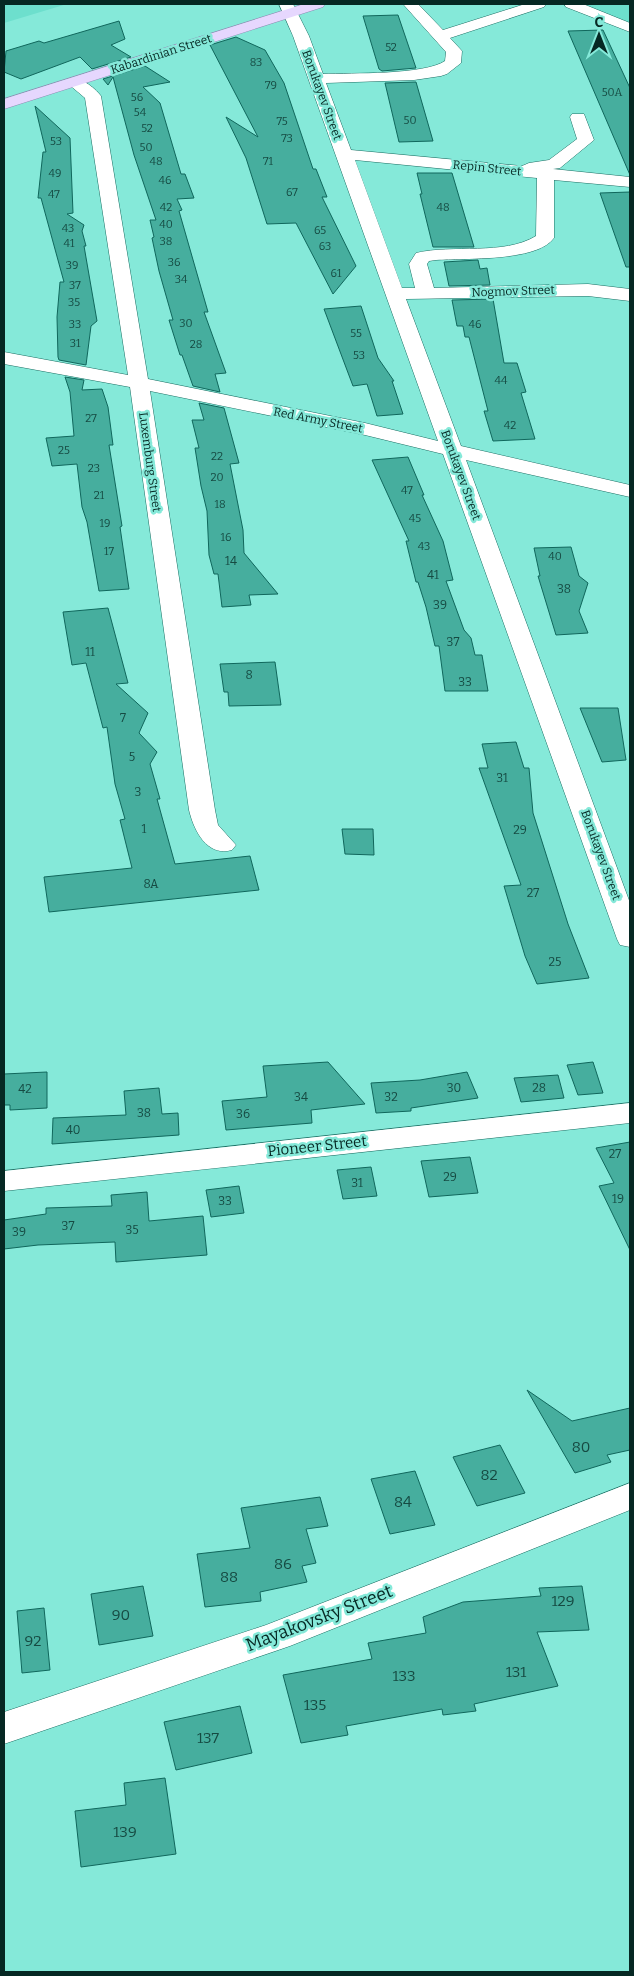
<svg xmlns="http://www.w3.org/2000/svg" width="634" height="1976" font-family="Bitter,serif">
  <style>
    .built { fill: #6ddfcd }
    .building { fill: #46ae9e; stroke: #10675c }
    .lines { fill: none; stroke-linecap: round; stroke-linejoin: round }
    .minor-casing { stroke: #1c6e63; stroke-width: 1 }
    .major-casing { stroke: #8d89b1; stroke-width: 1 }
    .minor { fill: #fff; fill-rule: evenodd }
    .major { fill: #e6d7fe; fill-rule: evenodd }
    .labels { text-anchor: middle; stroke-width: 5; stroke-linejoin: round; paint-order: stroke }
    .far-number-label { font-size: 11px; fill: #164a42 }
    .far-street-label { font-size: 12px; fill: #062823; stroke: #85e9d9 }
    .number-label { font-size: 12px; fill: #164a42 }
    .street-label { font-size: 15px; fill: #062823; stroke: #85e9d9 }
    .near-number-label { font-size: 15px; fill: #164a42 }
    .near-street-label { font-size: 18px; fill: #062823; stroke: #85e9d9 }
  </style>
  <rect width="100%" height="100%" fill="#85e9d9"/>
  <!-- built -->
  <path class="built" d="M 4,4 L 67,4 L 4,23 Z
    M 576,4 L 630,4 L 630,29 L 620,27 Z"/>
  <!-- building -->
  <path class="building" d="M 398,15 L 416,68 L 382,71 L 379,69 L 363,16 Z
    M 119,21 L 125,39 L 111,45 L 131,57 L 92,69 L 80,57 L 21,79 L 4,72 L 6,51 L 39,41 L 44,43 Z
    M 603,30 L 630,88 L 630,175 L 568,31 Z
    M 236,37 L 265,50 L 284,83 L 313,169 L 316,169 L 327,197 L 322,197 L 356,266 L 333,294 L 296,223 L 267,224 L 246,158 L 226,117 L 258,137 L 210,45 Z
    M 145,66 L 170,82 L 143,87 L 160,103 L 181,174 L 185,174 L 194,198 L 177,199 L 182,210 L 179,211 L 208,312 L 204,312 L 226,373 L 215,374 L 220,392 L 193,386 L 182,355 L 180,355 L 169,320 L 173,320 L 159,271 L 152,238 L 154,237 L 150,220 L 156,220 L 134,155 L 113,77 L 108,85 L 103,79 Z
    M 416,82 L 433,141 L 399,142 L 385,83 Z
    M 35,106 L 70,138 L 73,213 L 67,214 L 84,225 L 82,231 L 86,246 L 84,246 L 97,321 L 91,326 L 86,365 L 59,360 L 58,357 L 57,317 L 60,282 L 64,282 L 41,198 L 38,198 L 43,152 L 46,152 Z
    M 417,173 L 452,173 L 474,247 L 433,247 L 420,194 L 422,194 Z
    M 630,192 L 630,267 L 626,267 L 600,193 Z
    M 478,260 L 480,269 L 487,268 L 490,285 L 449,286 L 444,262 Z
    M 493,299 L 504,363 L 517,363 L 526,392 L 521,393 L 535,439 L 493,441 L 484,411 L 488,411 L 469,337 L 465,337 L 463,326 L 457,326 L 452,300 Z
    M 361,306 L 378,358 L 394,381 L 392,381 L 403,414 L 377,416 L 367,384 L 353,386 L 324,309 Z
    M 65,377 L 84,380 L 82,390 L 102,389 L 108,407 L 113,445 L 109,445 L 122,526 L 120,527 L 129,589 L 99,591 L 87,522 L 82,507 L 77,464 L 52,466 L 46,438 L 74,436 L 70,392 Z
    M 199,403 L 224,408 L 239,463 L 230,464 L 243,530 L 244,553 L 278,594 L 249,595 L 251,605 L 222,607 L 218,574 L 214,574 L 209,555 L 207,511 L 201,486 L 195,448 L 199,448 L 192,420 L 204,420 Z
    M 408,457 L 424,495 L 422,495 L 443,541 L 453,580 L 446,581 L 464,630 L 471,638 L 475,655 L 482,655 L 488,691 L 445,691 L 439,646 L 435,646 L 426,607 L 418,582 L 416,582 L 406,541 L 409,541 L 372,460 Z
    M 571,547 L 579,576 L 588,583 L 579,611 L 588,633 L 556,635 L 538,576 L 540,576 L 534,548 Z
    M 108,608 L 128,683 L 116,684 L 148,713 L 139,733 L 157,752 L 150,764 L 160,799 L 157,799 L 175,864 L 250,856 L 259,890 L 49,912 L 44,877 L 132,868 L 120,820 L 125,819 L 115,784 L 107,727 L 103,728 L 86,663 L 72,665 L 63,612 Z
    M 275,662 L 281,705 L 229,706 L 228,692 L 224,692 L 220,664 Z
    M 580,708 L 618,708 L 626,760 L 602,762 Z
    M 516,742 L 524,768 L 529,768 L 533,813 L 568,924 L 589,978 L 537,984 L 525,956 L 504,886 L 521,885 L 479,768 L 488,768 L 482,744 Z
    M 342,829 L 373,829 L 374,855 L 345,854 Z
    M 328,1062 L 365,1104 L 311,1110 L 312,1123 L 226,1130 L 222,1101 L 267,1097 L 263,1066 Z
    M 593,1062 L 603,1093 L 578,1095 L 567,1065 Z
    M 47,1072 L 47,1108 L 10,1110 L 10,1105 L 4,1105 L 4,1074 Z
    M 467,1072 L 478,1098 L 411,1108 L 411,1111 L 376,1113 L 371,1083 L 420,1080 Z
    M 558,1075 L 564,1098 L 521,1102 L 514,1078 Z
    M 159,1088 L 162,1114 L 178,1113 L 179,1135 L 52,1144 L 53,1118 L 126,1115 L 124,1091 Z
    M 630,1142 L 630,1250 L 599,1186 L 614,1183 L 596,1148 Z
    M 470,1157 L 478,1193 L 429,1197 L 421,1161 Z
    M 371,1167 L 377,1196 L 343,1199 L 337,1170 Z
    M 239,1186 L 244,1213 L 211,1217 L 206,1190 Z
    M 147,1192 L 149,1221 L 203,1216 L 207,1255 L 116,1262 L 115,1242 L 38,1245 L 4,1249 L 4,1220 L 46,1214 L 46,1208 L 112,1206 L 111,1195 Z
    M 527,1390 L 572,1421 L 630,1408 L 630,1450 L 607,1455 L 611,1462 L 575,1473 Z
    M 500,1445 L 525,1493 L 477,1506 L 453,1457 Z
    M 415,1471 L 435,1525 L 390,1534 L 371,1479 Z
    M 320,1497 L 328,1526 L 306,1529 L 316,1563 L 302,1566 L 307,1582 L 260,1592 L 261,1601 L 205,1607 L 197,1554 L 250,1548 L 241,1508 Z
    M 143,1586 L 153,1636 L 99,1645 L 91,1594 Z
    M 582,1586 L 589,1630 L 537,1632 L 558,1686 L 474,1704 L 476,1711 L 443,1715 L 442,1709 L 346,1726 L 348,1735 L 301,1743 L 283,1675 L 372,1659 L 368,1643 L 426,1633 L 423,1617 L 463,1602 L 541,1596 L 539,1588 Z
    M 44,1608 L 50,1670 L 22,1673 L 17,1611 Z
    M 240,1706 L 252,1753 L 176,1770 L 164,1722 Z
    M 165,1778 L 176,1854 L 81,1867 L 75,1811 L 126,1805 L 124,1783 Z"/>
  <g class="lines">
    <!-- minor casing -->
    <g class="minor-casing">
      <path id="minor" d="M 279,4 L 293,4 L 309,36 L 323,74 C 352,73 424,75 445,61 L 446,52 L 403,4 L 418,4 L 443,30 L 525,4 L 546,4 L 544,7 L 450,38 L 462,51 L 461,63 L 447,74 L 441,76 L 414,80 L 326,83 L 351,150 L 522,166 L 529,163 L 549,160 L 577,139 L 570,117 L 572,114 L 584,114 L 594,140 L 560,168 L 553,169 L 630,177 L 630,187 L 554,180 L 554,238 C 537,262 464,258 436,260 L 429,261 L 427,264 L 434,288 L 588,284 L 630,289 L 630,301 L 588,296 L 406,299 L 461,446 L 630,485 L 630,497 L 466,460 L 630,903 L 630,947 L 620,945 L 617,939 L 443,454 L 365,435 L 150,391 L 215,810 L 218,825 L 236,845 L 232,850 C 207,857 194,831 189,810 L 130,387 L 4,364 L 4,352 L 128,375 L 85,98 L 66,82 L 68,79 C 80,76 94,87 101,96 L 148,379 L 365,423 L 438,441 L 293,36 ZM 355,160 L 537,178 L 536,236 C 503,256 453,244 416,253 L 409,264 L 415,288 L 402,288 Z
        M 564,4 L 583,4 L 630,23 L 630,32 L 566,7 Z
        M 630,1103 L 630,1123 L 4,1191 L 4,1171 Z
        M 630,1483 L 630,1510 L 290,1646 L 4,1744 L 4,1712 L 266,1625 Z"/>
    </g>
    <!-- major casing -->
    <g class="major-casing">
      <path id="major" d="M 304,4 L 325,4 L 323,7 L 4,109 L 4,99 Z"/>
    </g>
    <!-- minor -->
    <use href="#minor" class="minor"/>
    <!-- major -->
    <use href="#major" class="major"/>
  </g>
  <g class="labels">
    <!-- far-number labels -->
    <g class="far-number-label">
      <text x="391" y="51">52</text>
      <text x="256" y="66">83</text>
      <text x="271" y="89">79</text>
      <text x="612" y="96">50А</text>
      <text x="137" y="101">56</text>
      <text x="140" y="116">54</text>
      <text x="410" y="124">50</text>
      <text x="282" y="125">75</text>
      <text x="147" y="132">52</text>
      <text x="287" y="142">73</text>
      <text x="56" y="145">53</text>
      <text x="146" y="151">50</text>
      <text x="156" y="165">48</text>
      <text x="268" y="165">71</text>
      <text x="55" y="177">49</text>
      <text x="165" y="184">46</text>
      <text x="292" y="196">67</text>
      <text x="54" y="198">47</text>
      <text x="166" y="211">42</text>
      <text x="443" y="211">48</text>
      <text x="166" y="228">40</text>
      <text x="68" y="232">43</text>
      <text x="320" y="234">65</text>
      <text x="166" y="245">38</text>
      <text x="69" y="247">41</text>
      <text x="325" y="250">63</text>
      <text x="174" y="266">36</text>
      <text x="72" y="269">39</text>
      <text x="336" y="277">61</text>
      <text x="181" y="283">34</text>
      <text x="75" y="289">37</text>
      <text x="74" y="306">35</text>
      <text x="186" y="327">30</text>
      <text x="75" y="328">33</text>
      <text x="475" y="328">46</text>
      <text x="356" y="337">55</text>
      <text x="75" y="347">31</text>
      <text x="196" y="348">28</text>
      <text x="359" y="359">53</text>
      <text x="501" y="384">44</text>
      <text x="91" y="422">27</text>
      <text x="510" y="429">42</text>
      <text x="64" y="454">25</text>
      <text x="217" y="460">22</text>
      <text x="94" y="472">23</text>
      <text x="217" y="481">20</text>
      <text x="407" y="494">47</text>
      <text x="99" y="499">21</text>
      <text x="220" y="508">18</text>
      <text x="415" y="522">45</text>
      <text x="105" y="527">19</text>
      <text x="226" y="541">16</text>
      <text x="424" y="550">43</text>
      <text x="109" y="555">17</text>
      <text x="555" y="560">40</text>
    </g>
    <!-- far-street labels -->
    <g class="far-street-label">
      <text transform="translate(161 54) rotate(-18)" y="4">Kabardinian Street</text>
      <text transform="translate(322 95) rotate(70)" y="4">Borukayev Street</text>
      <text transform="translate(487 168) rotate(6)" y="4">Repin Street</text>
      <text transform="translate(513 291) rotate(-2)" y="4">Nogmov Street</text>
      <text transform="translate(318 420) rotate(11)" y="4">Red Army Street</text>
      <text transform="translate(150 462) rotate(82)" y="4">Luxemburg Street</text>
      <text transform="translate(461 475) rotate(70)" y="4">Borukayev Street</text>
      <text transform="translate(601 855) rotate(70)" y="4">Borukayev Street</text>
    </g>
    <!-- number labels -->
    <g class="number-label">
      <text x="231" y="565">14</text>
      <text x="433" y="579">41</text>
      <text x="564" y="593">38</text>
      <text x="440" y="609">39</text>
      <text x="453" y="646">37</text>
      <text x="90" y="656">11</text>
      <text x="249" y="679">8</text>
      <text x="465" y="686">33</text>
      <text x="123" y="722">7</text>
      <text x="132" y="761">5</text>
      <text x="502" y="782">31</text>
      <text x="138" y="796">3</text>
      <text x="144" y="833">1</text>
      <text x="520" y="834">29</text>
      <text x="151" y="888">8А</text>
      <text x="533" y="897">27</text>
      <text x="555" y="966">25</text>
      <text x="454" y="1092">30</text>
      <text x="539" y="1092">28</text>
      <text x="25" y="1093">42</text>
      <text x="301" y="1101">34</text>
      <text x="391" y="1101">32</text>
      <text x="144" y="1117">38</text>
      <text x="243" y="1118">36</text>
      <text x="73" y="1134">40</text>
      <text x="615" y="1158">27</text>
      <text x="450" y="1181">29</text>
      <text x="357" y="1187">31</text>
      <text x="618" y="1203">19</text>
      <text x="225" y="1205">33</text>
      <text x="68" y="1230">37</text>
      <text x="132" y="1234">35</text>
      <text x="19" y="1236">39</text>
    </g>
    <!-- street labels -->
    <g class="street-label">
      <text transform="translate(317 1146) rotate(-6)" y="5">Pioneer Street</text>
    </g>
    <!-- near-number labels -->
    <g class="near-number-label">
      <text x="581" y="1452">80</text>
      <text x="489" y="1480">82</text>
      <text x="403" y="1507">84</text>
      <text x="283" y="1569">86</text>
      <text x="229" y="1582">88</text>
      <text x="563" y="1606">129</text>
      <text x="121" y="1620">90</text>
      <text x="33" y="1646">92</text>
      <text x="516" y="1677">131</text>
      <text x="404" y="1681">133</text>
      <text x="315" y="1710">135</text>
      <text x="208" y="1743">137</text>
      <text x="125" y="1837">139</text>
    </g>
    <!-- near-street labels -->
    <g class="near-street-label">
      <text transform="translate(319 1618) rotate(-21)" y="6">Mayakovsky Street</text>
    </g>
  </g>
  <!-- border -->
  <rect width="634" height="1976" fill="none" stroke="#062823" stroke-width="10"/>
  <!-- north arrow -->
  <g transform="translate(599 35)" stroke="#85e9d9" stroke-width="4" paint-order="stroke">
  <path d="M0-4L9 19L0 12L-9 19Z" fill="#062823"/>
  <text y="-8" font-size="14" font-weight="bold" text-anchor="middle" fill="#062823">С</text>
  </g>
</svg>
